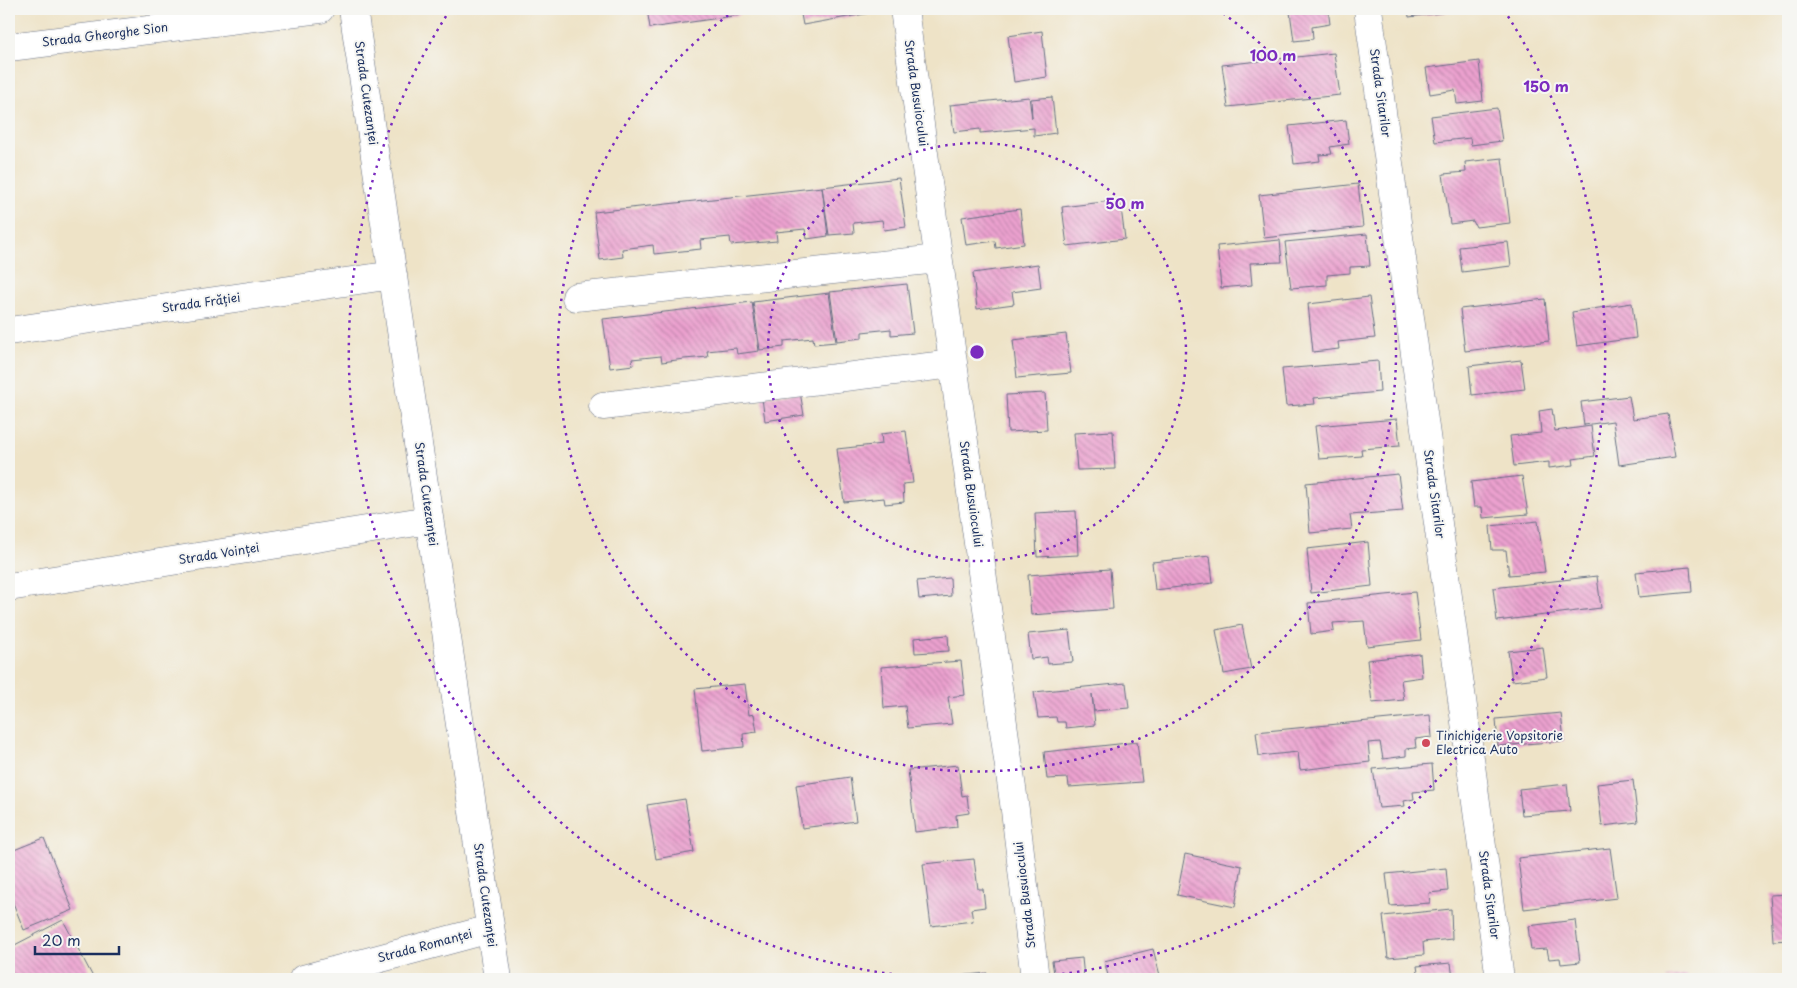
<svg xmlns="http://www.w3.org/2000/svg" width="1797" height="988" font-family="'Playpen Sans',sans-serif">
  <style>
    .building { fill: url(#building-back-hatch) }
    .lines { fill: none; stroke-linecap: round; stroke-linejoin: round }
    .street-casing { stroke: #656e83; stroke-width: 29 }
    .street { stroke: #fff; stroke-width: 28 }
    .ring { fill: none; stroke: #7b2cbf; stroke-width: 2.5; stroke-dasharray: 2.5 5 }
    .poi-dot { fill: #d1495b; stroke: #f6f6f2; stroke-width: 2 }
    .labels { text-anchor: middle; stroke-width: 4; stroke-linejoin: round; paint-order: stroke }
    .street-label { font-size: 12px; fill: #1b2f5e; stroke: #f6f6f2 }
    .poi-label { font-size: 12px; fill: #1b2f5e; stroke: #f6f6f2; text-anchor: start }
    .centre { fill: #7b2cbf; stroke: #f6f6f2; stroke-width: 2.5 }
    .ring-label { font-size: 15px; text-anchor: middle; font-weight: bold; fill: #7b2cbf; stroke: #f6f6f2; stroke-width: 4; stroke-linejoin: round; paint-order: stroke }
  </style>
  <defs>
    <pattern id="building-back-hatch" width="6" height="6" patternUnits="userSpaceOnUse" patternTransform="scale(1.25)"><rect width="6" height="6" fill="#eca1cf"/><path d="M-1 5l2 2M0 0l6 6M5-1l2 2" fill="none" stroke="#be84ab"/></pattern>
  </defs>
  <rect width="100%" height="100%" fill="#f6f6f2"/>
  <filter id="ink" filterUnits="userSpaceOnUse"><feTurbulence type="fractalNoise" baseFrequency=".02" numOctaves="2"/><feDisplacementMap in="SourceGraphic" scale="10" xChannelSelector="R" yChannelSelector="G"/><feConvolveMatrix kernelMatrix="1 2 1 2 8 2 1 2 1" color-interpolation-filters="sRGB"/></filter>
  <filter id="wash" filterUnits="userSpaceOnUse"><feTurbulence type="fractalNoise" baseFrequency=".0096" numOctaves="4" result="noise"/><feDisplacementMap in="SourceGraphic" scale="20" xChannelSelector="R" yChannelSelector="G"/><feGaussianBlur stdDeviation="1.12" result="paint"/><feColorMatrix in="noise" values="0 0 0 0 0 0 0 0 0 0 0 0 0 0 0 0 0 1.4 0 .05"/><feComposite in="paint" operator="in"/></filter>
  <g filter="url(#wash)">
    <rect width="100%" height="100%" fill="#eee3c7"/>
    <g id="blocks">
      <!-- building -->
      <path class="building" d="M 647,9 L 739,9 L 740,15 L 650,28 Z
        M 800,9 L 869,9 L 870,13 L 803,25 Z
        M 1314,9 L 1328,9 L 1330,24 L 1312,27 L 1313,39 L 1294,41 L 1290,12 Z
        M 1408,9 L 1462,9 L 1462,10 L 1409,17 Z
        M 1042,31 L 1047,77 L 1014,82 L 1008,36 Z
        M 1334,53 L 1340,95 L 1228,107 L 1222,65 Z
        M 1479,61 L 1483,101 L 1457,104 L 1455,90 L 1430,94 L 1426,68 Z
        M 1029,97 L 1032,118 L 1031,99 L 1052,97 L 1056,133 L 1034,136 L 1034,128 L 980,133 L 980,129 L 954,132 L 950,105 Z
        M 1497,108 L 1502,141 L 1471,145 L 1470,138 L 1435,142 L 1431,116 Z
        M 1346,120 L 1349,144 L 1330,147 L 1332,154 L 1319,155 L 1320,161 L 1294,164 L 1289,126 Z
        M 1502,158 L 1510,223 L 1476,227 L 1473,221 L 1450,224 L 1443,174 L 1466,172 L 1465,162 Z
        M 899,178 L 906,227 L 884,230 L 882,220 L 853,223 L 854,233 L 829,235 L 822,187 Z
        M 1358,184 L 1363,227 L 1264,238 L 1259,195 Z
        M 822,187 L 828,236 L 807,239 L 805,229 L 776,232 L 777,241 L 731,245 L 730,237 L 700,240 L 701,249 L 654,254 L 653,245 L 622,249 L 623,257 L 600,260 L 594,212 Z
        M 1120,200 L 1125,239 L 1067,246 L 1062,207 Z
        M 1020,209 L 1024,244 L 996,248 L 995,241 L 966,245 L 962,217 Z
        M 1367,234 L 1370,266 L 1350,267 L 1350,273 L 1327,275 L 1327,285 L 1291,288 L 1285,242 Z
        M 1280,240 L 1282,262 L 1250,263 L 1252,285 L 1221,288 L 1217,246 Z
        M 1508,242 L 1511,266 L 1462,272 L 1459,247 Z
        M 1038,264 L 1041,288 L 1012,292 L 1014,304 L 977,309 L 973,273 Z
        M 907,284 L 913,333 L 891,335 L 891,329 L 862,332 L 862,338 L 837,341 L 830,292 Z
        M 829,293 L 836,342 L 814,344 L 813,338 L 784,341 L 784,347 L 760,350 L 753,302 Z
        M 1369,297 L 1375,338 L 1338,342 L 1339,349 L 1313,352 L 1308,304 Z
        M 1545,299 L 1549,341 L 1465,351 L 1460,309 Z
        M 752,302 L 759,351 L 737,354 L 736,348 L 707,351 L 708,357 L 684,359 L 662,362 L 661,356 L 632,359 L 633,365 L 610,368 L 603,319 Z
        M 1632,303 L 1636,338 L 1577,346 L 1572,312 Z
        M 1066,334 L 1071,373 L 1017,378 L 1013,340 Z
        M 1521,360 L 1525,389 L 1472,395 L 1469,366 Z
        M 1378,361 L 1380,392 L 1314,398 L 1315,404 L 1286,406 L 1282,369 Z
        M 800,392 L 804,415 L 765,421 L 762,398 Z
        M 1045,393 L 1047,430 L 1008,432 L 1006,395 Z
        M 1629,396 L 1633,419 L 1668,414 L 1675,457 L 1619,465 L 1613,421 L 1584,425 L 1581,402 Z
        M 1552,409 L 1555,431 L 1591,426 L 1595,456 L 1573,459 L 1574,465 L 1549,468 L 1549,462 L 1514,466 L 1510,436 L 1541,433 L 1539,411 Z
        M 1397,419 L 1400,446 L 1361,449 L 1362,456 L 1319,459 L 1315,426 Z
        M 906,431 L 913,483 L 903,484 L 904,502 L 885,504 L 884,498 L 844,502 L 837,449 L 882,444 L 881,434 Z
        M 1113,431 L 1115,469 L 1077,470 L 1074,433 Z
        M 1398,474 L 1403,511 L 1350,515 L 1352,529 L 1310,533 L 1306,483 Z
        M 1522,476 L 1528,514 L 1483,518 L 1482,507 L 1474,507 L 1471,482 Z
        M 1076,511 L 1078,555 L 1037,557 L 1035,513 Z
        M 1538,521 L 1545,572 L 1509,575 L 1506,550 L 1492,550 L 1490,526 Z
        M 1368,542 L 1372,586 L 1311,593 L 1307,549 Z
        M 1210,556 L 1213,583 L 1155,590 L 1152,562 Z
        M 1690,567 L 1692,592 L 1639,597 L 1636,572 Z
        M 1110,569 L 1113,609 L 1031,615 L 1028,575 Z
        M 1597,576 L 1601,608 L 1497,621 L 1493,588 Z
        M 950,578 L 951,596 L 919,599 L 917,581 Z
        M 1415,592 L 1421,640 L 1367,646 L 1364,621 L 1333,623 L 1334,631 L 1311,634 L 1308,603 Z
        M 1242,625 L 1251,669 L 1224,674 L 1216,630 Z
        M 1069,630 L 1073,662 L 1048,664 L 1047,657 L 1031,659 L 1028,634 Z
        M 948,635 L 949,651 L 915,653 L 914,638 Z
        M 1543,647 L 1547,677 L 1512,681 L 1508,651 Z
        M 1420,654 L 1422,677 L 1401,680 L 1404,700 L 1372,703 L 1367,660 Z
        M 961,661 L 965,695 L 948,697 L 952,724 L 908,728 L 905,706 L 884,708 L 881,667 Z
        M 1126,683 L 1129,708 L 1094,711 L 1092,694 L 1095,725 L 1066,728 L 1065,722 L 1057,722 L 1056,717 L 1038,718 L 1034,692 Z
        M 745,684 L 749,715 L 754,714 L 757,732 L 743,734 L 744,747 L 702,751 L 695,689 Z
        M 1561,713 L 1564,741 L 1498,746 L 1496,719 Z
        M 1430,715 L 1432,737 L 1415,739 L 1416,748 L 1406,749 L 1406,756 L 1383,759 L 1380,742 L 1368,743 L 1370,762 L 1300,770 L 1298,752 L 1259,756 L 1256,732 Z
        M 1137,742 L 1142,782 L 1069,787 L 1068,778 L 1047,779 L 1044,752 Z
        M 1432,764 L 1434,790 L 1413,792 L 1414,799 L 1404,801 L 1405,806 L 1379,808 L 1373,769 Z
        M 958,765 L 962,796 L 967,795 L 969,813 L 956,815 L 957,827 L 915,832 L 908,770 Z
        M 850,777 L 856,821 L 802,828 L 796,785 Z
        M 1633,780 L 1638,822 L 1602,826 L 1597,784 Z
        M 1567,784 L 1570,811 L 1522,815 L 1519,789 Z
        M 685,799 L 694,852 L 656,859 L 647,805 Z
        M 44,838 L 73,910 L 24,930 L 9,893 L 9,852 Z
        M 1610,848 L 1617,898 L 1524,909 L 1518,858 Z
        M 1185,854 L 1242,866 L 1235,907 L 1177,895 Z
        M 974,859 L 978,889 L 983,889 L 985,907 L 971,909 L 973,921 L 931,926 L 923,864 Z
        M 1446,868 L 1448,891 L 1429,893 L 1430,903 L 1390,906 L 1386,874 Z
        M 1788,894 L 1788,940 L 1773,941 L 1770,895 Z
        M 1451,909 L 1452,939 L 1423,942 L 1424,955 L 1388,958 L 1383,916 Z
        M 63,920 L 94,979 L 9,979 L 9,948 Z
        M 1575,920 L 1580,962 L 1561,964 L 1560,958 L 1549,959 L 1547,949 L 1531,950 L 1528,926 Z
        M 1153,949 L 1161,979 L 1109,979 L 1104,961 Z
        M 1082,958 L 1084,978 L 1055,979 L 1052,961 Z
        M 1451,963 L 1453,979 L 1419,979 L 1417,966 Z
        M 987,973 L 987,979 L 939,979 L 939,978 Z
        M 1687,975 L 1688,979 L 1667,979 L 1666,978 Z"/>
    </g>
  </g>
  <g filter="url(#ink)">
    <use href="#blocks" fill-opacity="0" stroke="#656e83" stroke-width="1"/>
    <g class="lines">
      <!-- street casing -->
      <g class="street-casing">
        <path id="street" d="M 353,9 L 498,979
          M 904,9 L 1015,810 L 1035,979
          M 1368,9 L 1500,979
          M 9,47 L 320,9
          M 576,297 L 938,259
          M 9,331 L 393,275
          M 603,406 L 953,364
          M 9,587 L 429,520
          M 303,979 L 490,929"/>
      </g>
      <!-- street -->
      <use href="#street" class="street"/>
    </g>
  </g>
  <!-- distance rings -->
  <g class="ring">
    <circle cx="977" cy="352" r="209"/>
    <path d="M1217 9A419 419 0 1 1 737 9"/>
    <path d="M944 979A628 628 0 0 1 450 10M1504 10A628 628 0 0 1 1010 979"/>
  </g>
  <!-- markers -->
  <circle class="poi-dot" cx="1426" cy="743" r="5"/>
  <g class="labels">
    <!-- street labels -->
    <g class="street-label">
      <text transform="translate(105 35) rotate(-7)" y="4">Strada Gheorghe Sion</text>
      <text transform="translate(366 93) rotate(82)" y="4">Strada Cutezanței</text>
      <text transform="translate(916 93) rotate(82)" y="4">Strada Busuiocului</text>
      <text transform="translate(1380 93) rotate(82)" y="4">Strada Sitarilor</text>
      <text transform="translate(201 303) rotate(-8)" y="4">Strada Frăției</text>
      <text transform="translate(426 494) rotate(82)" y="4">Strada Cutezanței</text>
      <text transform="translate(971 494) rotate(82)" y="4">Strada Busuiocului</text>
      <text transform="translate(1434 494) rotate(82)" y="4">Strada Sitarilor</text>
      <text transform="translate(219 554) rotate(-9)" y="4">Strada Voinței</text>
      <text transform="translate(485 895) rotate(82)" y="4">Strada Cutezanței</text>
      <text transform="translate(1025 895) rotate(-97)" y="4">Strada Busuiocului</text>
      <text transform="translate(1489 895) rotate(82)" y="4">Strada Sitarilor</text>
      <text transform="translate(425 946) rotate(-15)" y="4">Strada Romanței</text>
    </g>
    <!-- poi labels -->
    <g class="poi-label">
      <text x="1436" y="740">Tinichigerie Vopsitorie<tspan x="1436" dy="14">Electrica Auto</tspan></text>
    </g>
  </g>
  <circle cx="977" cy="352" r="8" class="centre"/>
  <g class="ring-label">
    <text x="1273" y="61">100 m</text>
    <text x="1546" y="92">150 m</text>
    <text x="1125" y="209">50 m</text>
  </g>
  <!-- margin -->
  <rect width="1797" height="988" fill="none" stroke="#f6f6f2" stroke-width="30"/>
  <!-- scale -->
  <path d="M35 946v8h84v-8" fill="none" stroke="#1b2f5e" stroke-width="2.5"/>
  <text x="42" y="946" font-size="15" fill="#1b2f5e" stroke="#f6f6f2" stroke-width="4" paint-order="stroke">20 m</text>
</svg>
